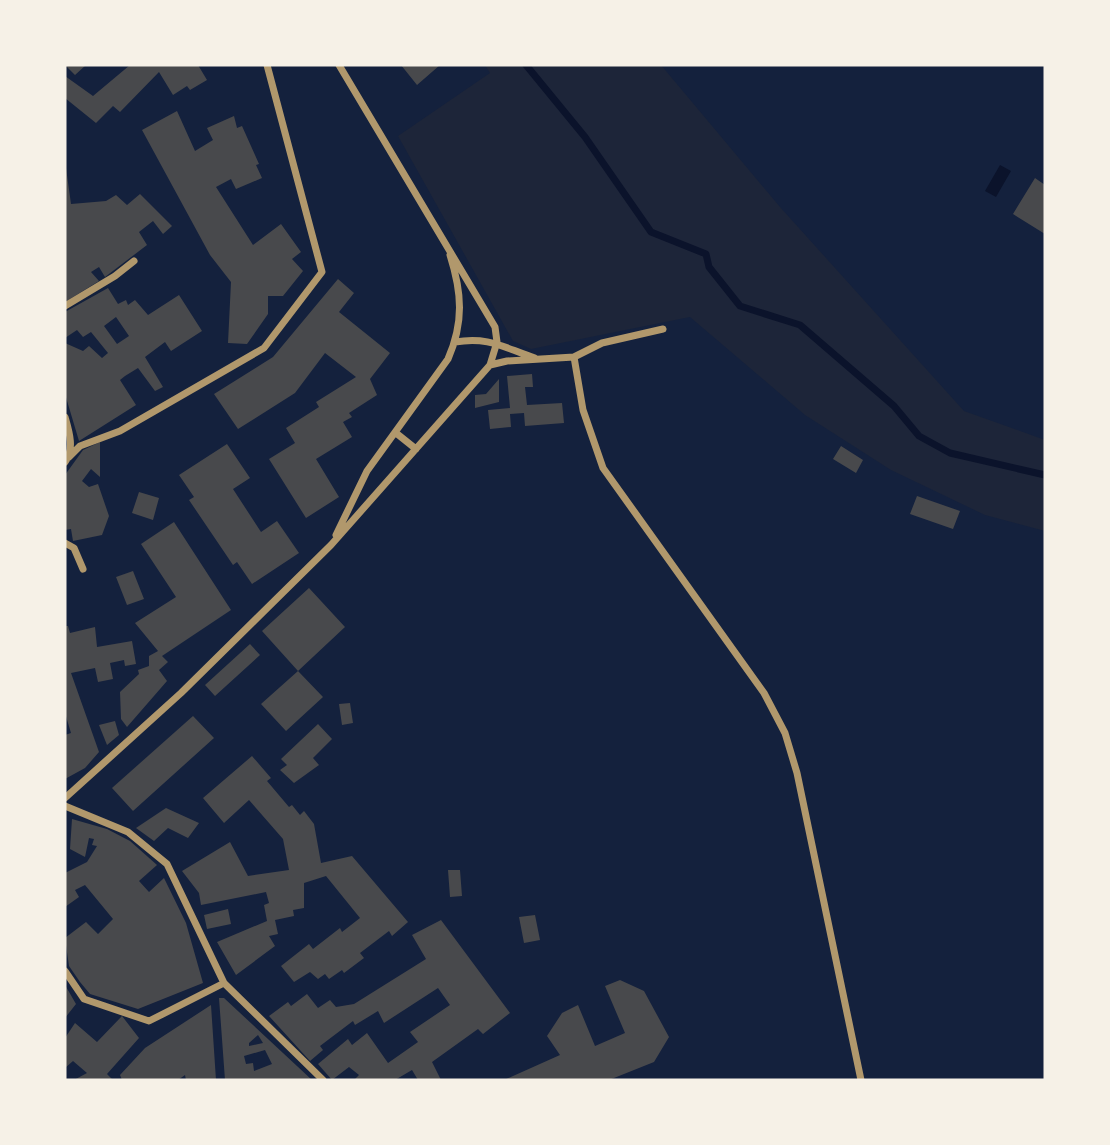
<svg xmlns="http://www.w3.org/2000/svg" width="1110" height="1145" font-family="Bitter,serif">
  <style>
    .green { fill: #1d2539 }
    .water { fill: #0b132b }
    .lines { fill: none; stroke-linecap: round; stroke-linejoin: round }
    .stream { stroke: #0b132b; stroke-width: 7 }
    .building { fill: #48494c; fill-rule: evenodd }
    .minor { stroke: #b1986c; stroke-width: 7 }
  </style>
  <rect width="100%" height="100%" fill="#14213d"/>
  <!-- green -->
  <path class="green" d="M 485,65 L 661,65 L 780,207 L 964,411 L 1045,440 L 1045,531 L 985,515 L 891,470 L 805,415 L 690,317 L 531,349 L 513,341 L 398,136 L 490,73 Z"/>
  <!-- water -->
  <path class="water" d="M 1000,165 L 1011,171 L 996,197 L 985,191 Z"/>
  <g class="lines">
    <!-- stream -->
    <path class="stream" d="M 526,65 L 585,137 L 651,232 L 706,254 L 709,267 L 740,306 L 800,325 L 894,406 L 919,436 L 950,453 L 1045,475"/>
  </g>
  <!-- building -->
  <path class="building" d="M 65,65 L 86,65 L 75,75 Z
    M 130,65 L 198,65 L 207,80 L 190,90 L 187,86 L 173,95 L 159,72 L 120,112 L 113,106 L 96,123 L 65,98 L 65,76 L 93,96 Z
    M 401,65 L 440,65 L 417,85 Z
    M 177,111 L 195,151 L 213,140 L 207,128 L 234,116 L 237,128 L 242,126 L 259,164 L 256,165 L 262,178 L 236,189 L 231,179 L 216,187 L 253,245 L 281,224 L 301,252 L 292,259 L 303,271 L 283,296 L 268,296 L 268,314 L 247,344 L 228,343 L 231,282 L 210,255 L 142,130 Z
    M 66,168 L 71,204 L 106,201 L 116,195 L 127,205 L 140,194 L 172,226 L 163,234 L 153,221 L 139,232 L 147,245 L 105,277 L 99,267 L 91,272 L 99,281 L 65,302 Z
    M 1035,178 L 1045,185 L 1045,234 L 1013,214 Z
    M 338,279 L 354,293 L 339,312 L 390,353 L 370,379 L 377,395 L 349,413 L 352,417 L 343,422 L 352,437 L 316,459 L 339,497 L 306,518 L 269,459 L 295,443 L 286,428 L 319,407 L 316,402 L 356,377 L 325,353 L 295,393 L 238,429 L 214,394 L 273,357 Z
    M 108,288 L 118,304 L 126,300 L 128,305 L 135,300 L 148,315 L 179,295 L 202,331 L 171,351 L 165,342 L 145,357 L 163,387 L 155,391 L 138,368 L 125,376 L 120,380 L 136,405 L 79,441 L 65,394 L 65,343 L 83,351 L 89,346 L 102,358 L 108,353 L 91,332 L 83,337 L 77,330 L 65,338 L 65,312 ZM 116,317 L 129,336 L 117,344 L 104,326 Z
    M 532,374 L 533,387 L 525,387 L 527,405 L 562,403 L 564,423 L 525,426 L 524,413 L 510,414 L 511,427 L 490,429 L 488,410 L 510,408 L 507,376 Z
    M 499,379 L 499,402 L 475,408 L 475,395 L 486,394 Z
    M 100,442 L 100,477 L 91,469 L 82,481 L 89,487 L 98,484 L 109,516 L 102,535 L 73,541 L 71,529 L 65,530 L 65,475 L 83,450 Z
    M 227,444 L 250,478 L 233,489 L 261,532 L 277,521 L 299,553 L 252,584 L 237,562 L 233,565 L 189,500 L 194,497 L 179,475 Z
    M 841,446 L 863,460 L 856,473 L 833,459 Z
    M 139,492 L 159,498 L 153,520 L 132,513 Z
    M 917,496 L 960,511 L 953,529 L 910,514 Z
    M 174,522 L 231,610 L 162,656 L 168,662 L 159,670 L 167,681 L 127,727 L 121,719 L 120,692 L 139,674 L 138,670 L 149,666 L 149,656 L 158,651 L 135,623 L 176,597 L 141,544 Z
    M 133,571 L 144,599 L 127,605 L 116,577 Z
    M 309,588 L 345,627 L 298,671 L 262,631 Z
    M 65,626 L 68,626 L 70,633 L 95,627 L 97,647 L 132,641 L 136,664 L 125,666 L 124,660 L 110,663 L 113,679 L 98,682 L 95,668 L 71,673 L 99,752 L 85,768 L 65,779 L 65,735 L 71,733 L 65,713 Z
    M 250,644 L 260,655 L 215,696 L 205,685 Z
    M 298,671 L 323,697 L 286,731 L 261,704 Z
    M 350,703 L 353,723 L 342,725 L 339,704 Z
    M 193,716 L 214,738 L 133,811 L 112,788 Z
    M 115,721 L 119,735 L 107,745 L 99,725 Z
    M 318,724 L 332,739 L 313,758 L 319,765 L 294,783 L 280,770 L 287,765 L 281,759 Z
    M 252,756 L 271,778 L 267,781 L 289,807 L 292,805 L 300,815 L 304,811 L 314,824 L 321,863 L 352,856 L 408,922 L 392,936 L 389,931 L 360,953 L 364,958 L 344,973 L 342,970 L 329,979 L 325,974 L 318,979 L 310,972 L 294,982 L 281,966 L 309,944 L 313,949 L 340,928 L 342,932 L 360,918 L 326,876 L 304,883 L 304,908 L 293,910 L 294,916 L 275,920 L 278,934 L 269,936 L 275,946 L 236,975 L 217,942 L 267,921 L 264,905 L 269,903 L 266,892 L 201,905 L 199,893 L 182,871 L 230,842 L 248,876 L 289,870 L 283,839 L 249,800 L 224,823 L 203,798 Z
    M 166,808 L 199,823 L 188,838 L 168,828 L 154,841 L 136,828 Z
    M 72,819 L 107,829 L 130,841 L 157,865 L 139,881 L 149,892 L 164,878 L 186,923 L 203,983 L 138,1009 L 90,994 L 80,982 L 69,966 L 65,938 L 86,922 L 98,934 L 113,919 L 85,885 L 75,890 L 79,897 L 65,907 L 65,873 L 87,862 L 97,846 L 92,845 L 94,839 L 89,838 L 85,857 L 70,849 Z
    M 448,870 L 460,870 L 462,896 L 450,897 Z
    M 228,909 L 231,924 L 207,929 L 204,915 Z
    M 535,915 L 540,940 L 524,943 L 519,917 Z
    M 441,920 L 510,1013 L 483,1034 L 478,1029 L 432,1062 L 441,1080 L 418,1080 L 412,1070 L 395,1080 L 354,1080 L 359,1075 L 349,1067 L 332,1080 L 318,1064 L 348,1039 L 352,1045 L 367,1033 L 388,1063 L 418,1042 L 410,1032 L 450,1005 L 438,988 L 384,1023 L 378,1011 L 355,1025 L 353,1021 L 320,1046 L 323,1050 L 310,1061 L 269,1016 L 288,1002 L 291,1006 L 307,994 L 318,1008 L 330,1000 L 336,1007 L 354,1004 L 426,959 L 412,935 Z
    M 620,980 L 644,991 L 669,1037 L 654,1062 L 609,1080 L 504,1080 L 560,1055 L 547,1036 L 562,1013 L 578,1005 L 595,1046 L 625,1033 L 605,986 Z
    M 65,985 L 76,1004 L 65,1018 Z
    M 219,998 L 224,998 L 312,1080 L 225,1080 ZM 258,1035 L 263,1043 L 249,1046 L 249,1043 ZM 265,1050 L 272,1064 L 254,1071 L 253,1063 L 246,1064 L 244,1056 Z
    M 211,1005 L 216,1080 L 186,1080 L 185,1075 L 178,1080 L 122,1080 L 120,1075 L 145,1048 Z
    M 122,1016 L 139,1038 L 107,1074 L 113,1080 L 74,1080 L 87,1073 L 73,1061 L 65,1068 L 65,1038 L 75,1023 L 97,1042 Z"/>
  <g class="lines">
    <!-- minor -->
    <path class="minor" d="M 65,306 L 115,276 L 134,261
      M 455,342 C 489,336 504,348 535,358
      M 574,357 L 583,410 L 603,468 L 764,693 L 785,733 L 797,773 L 861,1080
      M 490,365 L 507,361 L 574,357 L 602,343 L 663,329
      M 65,417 C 69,431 75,449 65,462
      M 396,433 L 416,449
      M 69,457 L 80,446 L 120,431 L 264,348 L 322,272 L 267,65
      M 336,535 L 367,471 L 448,359 C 464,322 462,293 450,255
      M 65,543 L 74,548 L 83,569
      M 65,798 L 181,693 L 331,545 L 490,365 L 497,342 L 495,327 L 339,65
      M 65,806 L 128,832 L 167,864 L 224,983 L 323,1080
      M 65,971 L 84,999 L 149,1021 L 224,983"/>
  </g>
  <!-- border -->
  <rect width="1110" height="1145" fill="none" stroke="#f6f1e7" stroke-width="133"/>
</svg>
